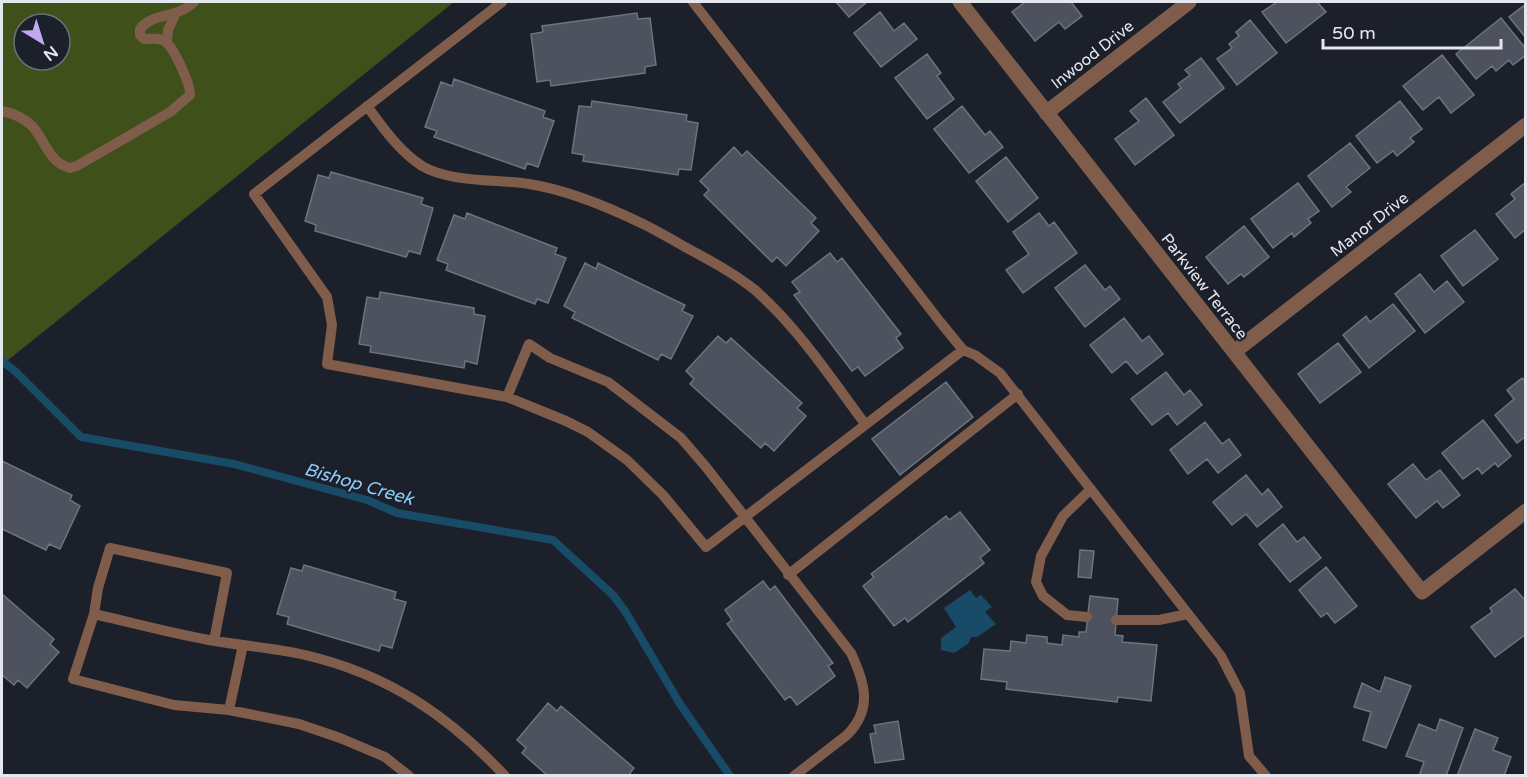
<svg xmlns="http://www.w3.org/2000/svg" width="1527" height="777" font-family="'Varela Round',sans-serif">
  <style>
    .green { fill: #40501b; fill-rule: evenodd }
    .water { fill: #184b67 }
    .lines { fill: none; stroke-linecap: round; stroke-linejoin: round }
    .stream { stroke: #184b67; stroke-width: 8 }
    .building { fill: #4d525e; stroke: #6d7380; stroke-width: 1.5 }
    .service { stroke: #805d4b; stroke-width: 10 }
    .minor { stroke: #805d4b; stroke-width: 15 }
    .labels { text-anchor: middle; stroke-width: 4.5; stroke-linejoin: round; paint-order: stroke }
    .street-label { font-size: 16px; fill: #e4e7ee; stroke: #1c202b }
    .water-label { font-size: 18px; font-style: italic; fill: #8bcdf6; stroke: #1c202b }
  </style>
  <rect width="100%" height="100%" fill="#1c202b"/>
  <!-- green -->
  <path class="green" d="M 2,2 L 454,2 L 2,365 ZM 24,24 L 60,24 L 60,60 L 24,60 Z"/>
  <!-- water -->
  <path class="water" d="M 970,590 L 976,598 L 981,595 L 992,607 L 985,612 L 996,624 L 977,637 L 971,637 L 968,644 L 954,653 L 941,650 L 941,638 L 956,627 L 944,608 Z"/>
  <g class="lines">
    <!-- stream -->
    <path class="stream" d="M 2,361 L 16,372 L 81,437 L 234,464 L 367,500 L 397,513 L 553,540 L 613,595 L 625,611 L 680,704 L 730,776"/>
  </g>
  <!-- building -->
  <path class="building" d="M 836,2 L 867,2 L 849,17 Z
    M 1025,2 L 1071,2 L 1082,16 L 1065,29 L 1059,22 L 1035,41 L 1012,12 Z
    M 1277,2 L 1317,2 L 1326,12 L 1286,43 L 1262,12 Z
    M 1526,4 L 1526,38 L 1509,17 Z
    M 880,12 L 894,31 L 904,23 L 917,39 L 881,67 L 854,33 Z
    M 637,13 L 638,19 L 650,18 L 656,65 L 645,67 L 645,73 L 551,86 L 550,80 L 537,82 L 531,34 L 543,32 L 542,26 Z
    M 1501,18 L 1526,49 L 1526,55 L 1513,65 L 1509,60 L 1496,71 L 1492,66 L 1476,79 L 1456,54 Z
    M 1250,20 L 1277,53 L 1237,85 L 1217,59 L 1232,48 L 1229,44 L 1239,36 L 1236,32 Z
    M 927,54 L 941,73 L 937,76 L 954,99 L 927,119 L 895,78 Z
    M 1442,55 L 1474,95 L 1451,113 L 1439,97 L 1423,110 L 1403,86 Z
    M 1201,58 L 1224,88 L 1180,123 L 1163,102 L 1181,88 L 1178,84 L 1190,75 L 1185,70 Z
    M 454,79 L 545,111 L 543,117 L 554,121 L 538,167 L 527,163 L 525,169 L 434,137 L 437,131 L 425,127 L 441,82 L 452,86 Z
    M 1146,98 L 1174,135 L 1135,165 L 1115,139 L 1139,121 L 1130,111 Z
    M 592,101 L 687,115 L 686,121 L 698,123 L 691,170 L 679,169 L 678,175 L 583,161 L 584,155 L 572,153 L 579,106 L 591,107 Z
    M 1400,101 L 1422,129 L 1410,138 L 1414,142 L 1397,156 L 1393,151 L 1377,163 L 1356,136 Z
    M 962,106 L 985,135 L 990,131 L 1003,147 L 969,173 L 934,129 Z
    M 1350,143 L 1370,168 L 1346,187 L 1351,192 L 1332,207 L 1308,176 Z
    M 734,147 L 742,156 L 747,151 L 816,218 L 811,223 L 819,231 L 786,266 L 777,257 L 772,262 L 704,195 L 709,190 L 700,181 Z
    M 1006,157 L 1038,198 L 1008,222 L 976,181 Z
    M 331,172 L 423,198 L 421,204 L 433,208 L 420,254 L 409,251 L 406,257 L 315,231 L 316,225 L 305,221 L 318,175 L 329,178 Z
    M 1526,182 L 1526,229 L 1515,238 L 1496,214 L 1515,199 L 1511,194 Z
    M 1298,183 L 1319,211 L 1308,219 L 1311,223 L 1294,237 L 1292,233 L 1273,248 L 1251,219 Z
    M 467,213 L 557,248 L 555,254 L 566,258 L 548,303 L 537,299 L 535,304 L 446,270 L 448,264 L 437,260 L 454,215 L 465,219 Z
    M 1039,213 L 1049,226 L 1054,222 L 1077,253 L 1023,293 L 1006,270 L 1029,254 L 1013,232 Z
    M 1244,226 L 1269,257 L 1244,277 L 1241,274 L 1228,284 L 1206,257 Z
    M 1475,230 L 1498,259 L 1463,286 L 1441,256 Z
    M 830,253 L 837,262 L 842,258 L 901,334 L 896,338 L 903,348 L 865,376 L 858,367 L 852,371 L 794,295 L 800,292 L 792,282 Z
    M 585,263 L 596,269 L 598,263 L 685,305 L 682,311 L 693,316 L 671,359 L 661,354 L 658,360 L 572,318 L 575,312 L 564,306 Z
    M 1085,265 L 1105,290 L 1110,286 L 1120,299 L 1085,327 L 1055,288 Z
    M 1420,274 L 1434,292 L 1447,281 L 1464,302 L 1425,333 L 1395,294 Z
    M 380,292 L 474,308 L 474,314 L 485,316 L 477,364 L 465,361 L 464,368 L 370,352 L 371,346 L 359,344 L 367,297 L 379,299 Z
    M 1393,304 L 1415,331 L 1369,368 L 1343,335 L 1366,316 L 1370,322 Z
    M 1124,318 L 1142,341 L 1149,336 L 1163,354 L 1137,374 L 1126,361 L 1112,373 L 1090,345 Z
    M 718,336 L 726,343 L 731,338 L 802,403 L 797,408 L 806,416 L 774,451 L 765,443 L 761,448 L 690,384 L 694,379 L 686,371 Z
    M 1338,343 L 1361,372 L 1320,403 L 1298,374 Z
    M 1166,372 L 1184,395 L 1190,390 L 1202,405 L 1177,425 L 1168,413 L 1152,425 L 1131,399 Z
    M 1522,378 L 1526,382 L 1526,436 L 1517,443 L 1495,415 L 1514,399 L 1507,390 Z
    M 946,382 L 973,417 L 900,475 L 872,439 Z
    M 1483,420 L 1511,456 L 1498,467 L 1495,463 L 1482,474 L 1478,468 L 1463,479 L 1442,453 Z
    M 1205,422 L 1222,444 L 1229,439 L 1241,455 L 1218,473 L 1207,459 L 1188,474 L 1170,450 Z
    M 2,461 L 72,495 L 70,500 L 80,506 L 60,549 L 49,544 L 46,550 L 2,529 Z
    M 1413,464 L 1426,480 L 1440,470 L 1460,495 L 1443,508 L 1437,501 L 1416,518 L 1388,484 Z
    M 1246,475 L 1262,495 L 1268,489 L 1282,507 L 1257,527 L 1246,514 L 1232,525 L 1213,502 Z
    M 960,512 L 990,550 L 980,558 L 984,563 L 908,622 L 905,618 L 894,626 L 863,586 L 874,577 L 871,574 L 946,516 L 949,520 Z
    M 1283,524 L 1297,542 L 1304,537 L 1321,558 L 1290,582 L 1259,544 Z
    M 1080,550 L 1094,551 L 1091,578 L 1078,577 Z
    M 304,565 L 396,592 L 394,599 L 406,602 L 392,648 L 381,645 L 379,651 L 287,624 L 289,617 L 277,614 L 291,568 L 302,571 Z
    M 1326,567 L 1357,606 L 1335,623 L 1327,613 L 1321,617 L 1299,590 Z
    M 763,581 L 770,590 L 775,586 L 833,663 L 828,666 L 835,676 L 797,705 L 790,696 L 785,700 L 727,624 L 732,620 L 725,610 Z
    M 1515,589 L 1526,601 L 1526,634 L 1495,657 L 1471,627 L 1492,612 L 1490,608 Z
    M 2,594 L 54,639 L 50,644 L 59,652 L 27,688 L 18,680 L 14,685 L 2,675 Z
    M 1090,596 L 1118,599 L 1115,635 L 1123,636 L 1122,642 L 1157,645 L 1151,701 L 1118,697 L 1117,702 L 1006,689 L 1007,682 L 981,679 L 984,649 L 1010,651 L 1011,641 L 1026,643 L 1027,635 L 1047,637 L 1047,643 L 1062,645 L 1063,635 L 1079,637 L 1079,632 L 1086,632 Z
    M 1385,677 L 1411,686 L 1386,748 L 1363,740 L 1371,712 L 1354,707 L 1362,683 L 1380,692 Z
    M 548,703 L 557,711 L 561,706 L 634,768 L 630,773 L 632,776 L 548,776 L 522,753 L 526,748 L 517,740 Z
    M 1440,719 L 1463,728 L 1446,776 L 1419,776 L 1424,762 L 1406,756 L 1419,724 L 1436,731 Z
    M 898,721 L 904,759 L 875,763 L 870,734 L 876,733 L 874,725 Z
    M 1475,729 L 1498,738 L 1493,750 L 1511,757 L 1504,776 L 1457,776 Z"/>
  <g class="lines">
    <!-- service -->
    <path class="service" d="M 502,2 L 254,194 L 327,297 L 332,325 L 327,364 L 507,397 L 566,421 L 588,432 L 627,460 L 663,495 L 706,547 L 963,350
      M 693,2 L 941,323 L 963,350 L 975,355 L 1000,373 L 1221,656 L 1240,693 L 1249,756 L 1266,776
      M 167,42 L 168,30 L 175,15
      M 367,106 C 383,128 399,151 422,166 C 451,183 498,179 529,184 C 568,190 606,206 641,223 C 656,230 671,239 685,247 C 709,260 734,273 755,290 C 798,328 831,378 865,424
      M 2,111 C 12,113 24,118 32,126 C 45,140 49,163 70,168 L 77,166 L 170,112 L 190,95 C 191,85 175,51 167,43 C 161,37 152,39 144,39 L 140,35 L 140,29 C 153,12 177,19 194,2
      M 507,397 L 529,344 L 550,358 L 608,382 L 681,438 L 706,467 L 851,653 C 865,683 873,709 847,735 L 794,776
      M 788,575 L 1018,394
      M 94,614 C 134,623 174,634 215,641 C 245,646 275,648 305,655 C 387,674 448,715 505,776
      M 1087,617 L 1067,615 L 1043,596 L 1036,582 L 1041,556 L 1063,516 L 1091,489
      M 1116,620 L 1159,620 L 1188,614
      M 214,641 L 227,573 L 110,548 L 98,588 L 94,614 L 73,679 L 174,705 L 229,710 L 299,724 L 340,738 L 385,757 L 409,776
      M 229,710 L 243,645"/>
    <!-- minor -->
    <path class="minor" d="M 960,2 L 1422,592 L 1526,511
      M 1046,113 L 1189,2
      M 1234,352 L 1526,125"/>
  </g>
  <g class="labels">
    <!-- street labels -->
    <g class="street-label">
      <text transform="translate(1092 54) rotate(-38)" y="6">Inwood Drive</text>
      <text transform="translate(1369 224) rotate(-38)" y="6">Manor Drive</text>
      <text transform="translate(1205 286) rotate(52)" y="6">Parkview Terrace</text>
    </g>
    <!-- water labels -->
    <g class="water-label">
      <text transform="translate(359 484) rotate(16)" y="6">Bishop Creek</text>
    </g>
  </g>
  <!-- border -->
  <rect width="1527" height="777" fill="none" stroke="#e4e7ee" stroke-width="6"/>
  <!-- north arrow -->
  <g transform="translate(42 42) rotate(142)"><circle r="28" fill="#1c202b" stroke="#6c7079" stroke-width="1.5"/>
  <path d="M0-4.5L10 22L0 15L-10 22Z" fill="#c1a8f3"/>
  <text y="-9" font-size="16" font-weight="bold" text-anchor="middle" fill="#e4e7ee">N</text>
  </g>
  <!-- scale -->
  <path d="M1323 39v9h178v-9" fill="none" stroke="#e4e7ee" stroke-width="3"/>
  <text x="1332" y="39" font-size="18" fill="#e4e7ee" stroke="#1c202b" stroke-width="4.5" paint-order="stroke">50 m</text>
</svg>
